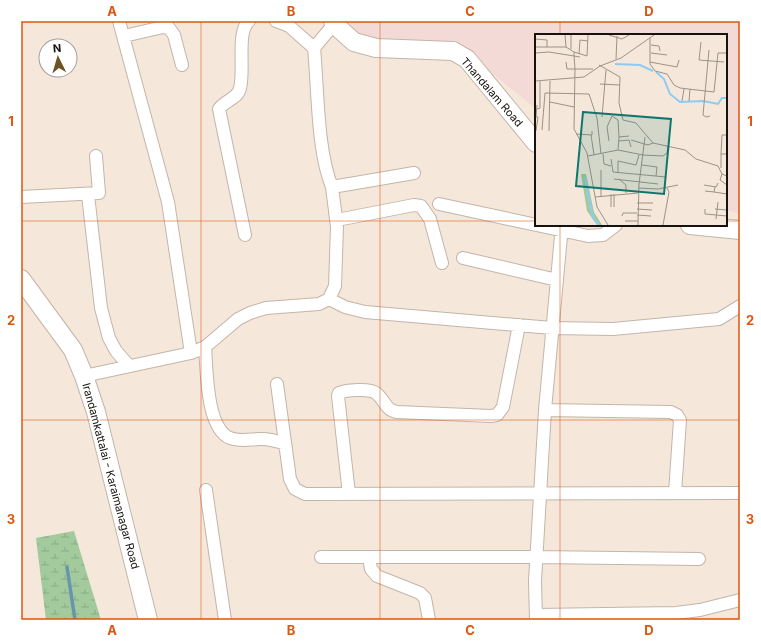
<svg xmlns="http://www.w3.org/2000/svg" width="761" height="641" font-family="Inter,sans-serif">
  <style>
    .education { fill: #f4dad7 }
    .wetland { fill: url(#wetland-marsh) }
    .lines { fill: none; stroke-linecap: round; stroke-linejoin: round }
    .stream { stroke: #6895ae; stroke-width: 3.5 }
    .street-casing { stroke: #c2b5a9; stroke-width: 14 }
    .secondary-casing { stroke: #c2b5a9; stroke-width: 20 }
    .street { stroke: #fff; stroke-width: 12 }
    .secondary { stroke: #fff; stroke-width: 18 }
    .grid { fill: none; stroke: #de550c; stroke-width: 1; stroke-opacity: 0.55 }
    .labels { text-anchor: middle; stroke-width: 3.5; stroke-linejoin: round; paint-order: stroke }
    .street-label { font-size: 11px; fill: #16120e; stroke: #fff }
    .inset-river { fill: none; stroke: #8bcdf2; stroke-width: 2 }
    .inset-road { fill: none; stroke: #9c9289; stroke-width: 1 }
    .view { fill: #0f766e; fill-opacity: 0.15; stroke: #0f766e; stroke-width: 2 }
    .inset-edge { fill: none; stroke: #16120e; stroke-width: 2 }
    .neatline { fill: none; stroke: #de550c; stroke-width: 1.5 }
    .grid-label { font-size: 13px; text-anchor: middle; font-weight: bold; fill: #de550c }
  </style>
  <defs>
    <pattern id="wetland-marsh" width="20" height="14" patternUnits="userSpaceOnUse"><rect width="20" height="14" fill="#a2ca9d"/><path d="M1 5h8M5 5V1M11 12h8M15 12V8" fill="none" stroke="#8bac86"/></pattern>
  </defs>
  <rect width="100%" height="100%" fill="#f5e8db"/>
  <!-- education -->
  <path class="education" d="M 342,21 L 740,21 L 740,214 L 726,210 L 726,35 L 536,35 L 536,109 L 459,47 L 381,44 L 347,34 Z"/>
  <!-- wetland -->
  <path class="wetland" d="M 74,531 L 101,620 L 46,620 L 36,538 Z"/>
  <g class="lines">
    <!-- stream -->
    <path class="stream" d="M 67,567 L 75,620"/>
    <!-- street casing -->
    <g class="street-casing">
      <path id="street" d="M 119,21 L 168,202 L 191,353
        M 276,21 L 289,26 L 314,48 C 318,89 317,151 332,187 L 414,173
        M 124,36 L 163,27 L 169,28 L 174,35 L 182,65
        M 314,48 L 334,24
        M 88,195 L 101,308 L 109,338 L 116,351 L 129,366
        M 21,197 L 99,193 L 96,156
        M 439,204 L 588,236 L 603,235 L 616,225
        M 337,220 L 414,205 L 421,206 L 430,219 L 442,263
        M 245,235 L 219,109 C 225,100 238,99 240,88 C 245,70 236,32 249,21
        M 463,258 L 557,280
        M 329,299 L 345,307 L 365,312 L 552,328 L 613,329 L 719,319 L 740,306
        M 205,347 C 207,370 206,428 230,438 C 240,442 251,439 261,439 C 269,439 277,441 285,444
        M 84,376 L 191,353 L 205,347 L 238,319 L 250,313 L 266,308 L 319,304 L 329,299 L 335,286 L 337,227 L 332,187
        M 277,384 L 290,479 L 295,489 L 305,494 L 740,493
        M 545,410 L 671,412 L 677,415 L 680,420 L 675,493
        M 206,490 L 225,620
        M 349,494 L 338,396 L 339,393 C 346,390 369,388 376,393 C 385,400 385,410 397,412 L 491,416 L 497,415 L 503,407 L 519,325
        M 321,557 L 536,557 L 699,559
        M 369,557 L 371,569 L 377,576 L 420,593 L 425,598 L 429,620
        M 536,615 L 676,613 L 700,610 L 740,600
        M 536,620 L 535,581 L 545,410 L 562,225"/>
    </g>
    <!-- secondary casing -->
    <g class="secondary-casing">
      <path id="secondary" d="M 333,21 L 334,24 L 354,42 L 376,48 L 453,51 L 467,59 L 536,143
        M 690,225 L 740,230
        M 21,279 L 73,350 L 84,376 L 96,412 L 148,620"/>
    </g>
    <!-- street -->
    <use href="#street" class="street"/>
    <!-- secondary -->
    <use href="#secondary" class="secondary"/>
  </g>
  <!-- grid -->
  <path class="grid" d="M 201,21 L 201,620M 380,21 L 380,620M 560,21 L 560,35M 21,221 L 536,221M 726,221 L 740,221M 560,225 L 560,620M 21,420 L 740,420"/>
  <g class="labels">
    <!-- street labels -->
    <g class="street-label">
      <text transform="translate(492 92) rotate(49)" y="4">Thandalam Road</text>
      <text transform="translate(111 476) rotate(75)" y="4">Irandamkattalai - Karaimanagar Road</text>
    </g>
  </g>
  <!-- overview -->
  <g transform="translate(535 34)">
    <rect width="192" height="192" fill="#f5e8db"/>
    <path d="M 46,140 L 51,140 L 59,178 L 67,191 L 62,191 L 52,177 Z" fill="#a2ca9d"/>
    <path class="inset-river" d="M 80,30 L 105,31 L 118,37M 121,38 L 129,45 L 135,60 L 145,68 L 168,67 L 183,70 L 187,64 L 192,64M 50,144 L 58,184 L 64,191"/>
    <path class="inset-road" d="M 30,1 L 31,13M 74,1 L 87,5 L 94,1M 115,4 L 115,30 L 120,37 L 132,40 L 139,51 L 145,54 L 179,58 L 183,19 L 192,19M 0,5 L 12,6 L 12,13M 166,8 L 164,26 L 189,28M 116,11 L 124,12 L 125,17M 0,13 L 31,13 L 39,18M 36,15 L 36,1M 174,16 L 168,81 L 171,83 L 175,82M 0,19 L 14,18 L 39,22 L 39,18 L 52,22 L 53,1M 116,19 L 132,21M 44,20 L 45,6 L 53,7M 45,23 L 39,22 L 40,35 L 58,35M 81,25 L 82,2M 31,28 L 32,35 L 40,35 L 39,95 L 52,119 L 62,173 L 73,191M 115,28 L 142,33 L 144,26M 64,31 L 85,43 L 84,69 L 88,86 L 101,89 L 118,109 L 150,116 L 161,125 L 183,132 L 187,140 L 192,142M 0,47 L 49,43 L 65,32 L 86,24 L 119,1M 65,50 L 85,51M 147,67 L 149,55M 154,67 L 155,55M 15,68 L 39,73M 2,75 L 5,74 L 5,47M 0,83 L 3,83 L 1,97M 1,83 L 2,71M 67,83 L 71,36M 7,96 L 10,59 L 54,60 L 62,84 L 66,120M 14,97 L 15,47M 41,100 L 57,101 L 57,97M 56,101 L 59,121M 96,106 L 113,111 L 118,109M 74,107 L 72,93 L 77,82 L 83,86 L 84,103 L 94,102M 84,107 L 94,106 L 96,113M 83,116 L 108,121 L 128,122 L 132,119 L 133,112M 68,120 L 69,130 L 76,132M 186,120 L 187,101 L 192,101M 53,122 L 83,116 L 84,103M 76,125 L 78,138 L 131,143M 107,131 L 122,133 L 121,142M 186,134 L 186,120 L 192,120M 83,138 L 83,127 L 101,131 L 104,121M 187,140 L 185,146 L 192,151M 79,145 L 123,150M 85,146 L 91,151 L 91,159M 169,151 L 181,153 L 183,149M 103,154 L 123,155 L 143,151M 170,157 L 179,158 L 180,153M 179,158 L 192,160M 66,162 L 66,136M 60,163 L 103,159M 102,169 L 118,169M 76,173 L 76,160M 79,173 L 79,160M 102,175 L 117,176M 170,175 L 170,180 L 192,182M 180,175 L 192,176M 102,181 L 116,182M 87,182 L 88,179 L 102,179M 181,185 L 183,168M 90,187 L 103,187M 103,191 L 104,150 L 110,103M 128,191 L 134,158 L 132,154"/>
    <path class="view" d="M 48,78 L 136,85 L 129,160 L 41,152 Z"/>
    <rect width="192" height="192" class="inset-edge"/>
  </g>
  <!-- border -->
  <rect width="761" height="641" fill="none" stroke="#ffffff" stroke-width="44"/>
  <!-- north arrow -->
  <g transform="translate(58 58) rotate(355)"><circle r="19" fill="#ffffff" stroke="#a2a09f"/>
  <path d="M0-3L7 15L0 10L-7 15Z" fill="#6d5425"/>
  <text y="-6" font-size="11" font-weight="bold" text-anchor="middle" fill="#16120e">N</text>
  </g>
  <rect x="22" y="22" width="717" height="597" class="neatline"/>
  <g class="grid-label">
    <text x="112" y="16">A</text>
    <text x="291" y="16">B</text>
    <text x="470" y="16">C</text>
    <text x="649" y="16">D</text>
    <text x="11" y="126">1</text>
    <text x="750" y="126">1</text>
    <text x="11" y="325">2</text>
    <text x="750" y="325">2</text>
    <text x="11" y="524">3</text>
    <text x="750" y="524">3</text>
    <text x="112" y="635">A</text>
    <text x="291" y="635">B</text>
    <text x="470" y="635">C</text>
    <text x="649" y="635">D</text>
  </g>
</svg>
